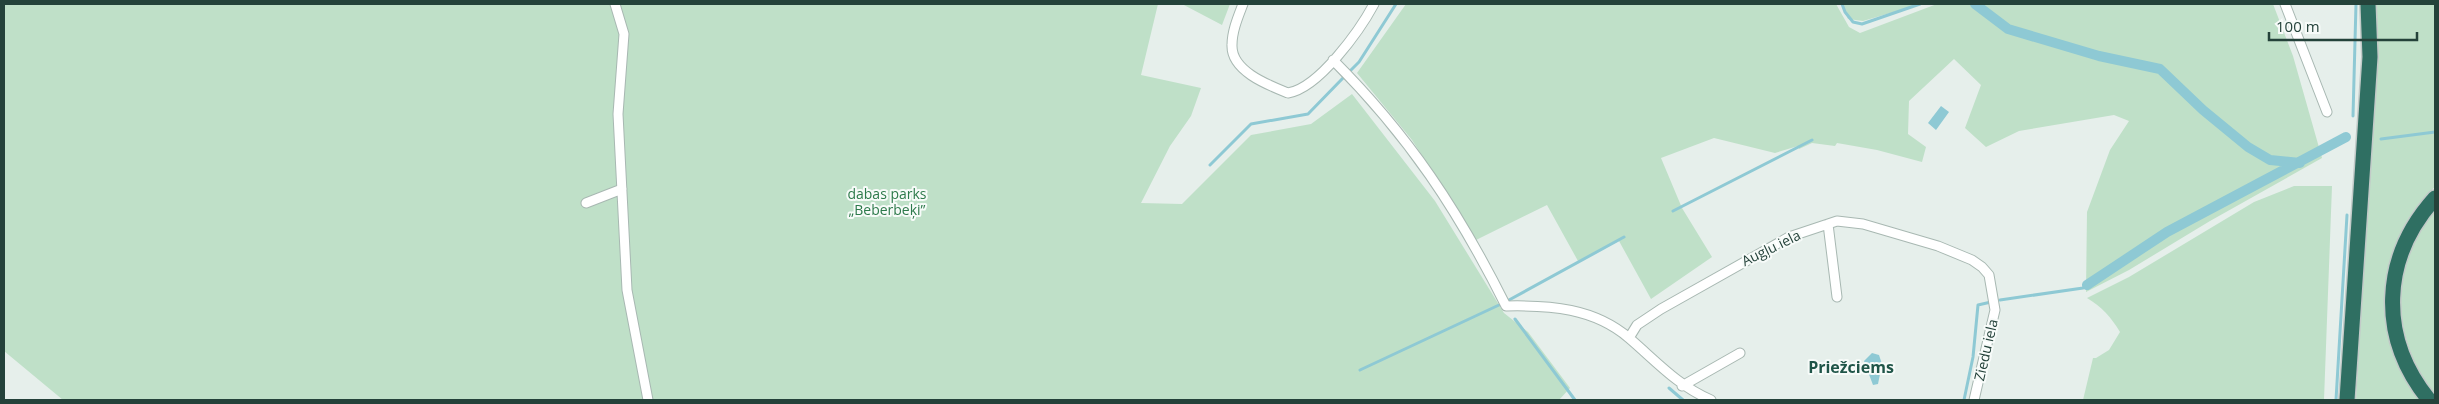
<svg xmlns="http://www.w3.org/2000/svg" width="2439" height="404" font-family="'Open Sans',sans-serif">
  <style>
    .green { fill: #bfe0c8 }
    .water { fill: #8ec9d4 }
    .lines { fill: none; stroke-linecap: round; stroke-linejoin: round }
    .stream { stroke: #8ec9d4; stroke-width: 3 }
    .canal { stroke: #8ec9d4; stroke-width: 10 }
    .street-casing { stroke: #a8b8b2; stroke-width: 11 }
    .highway-casing { stroke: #c2cac8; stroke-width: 18 }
    .street { stroke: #fff; stroke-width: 9 }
    .highway { stroke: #2f6f62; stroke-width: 15 }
    .labels { text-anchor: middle; stroke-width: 4; stroke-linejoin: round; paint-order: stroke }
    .park-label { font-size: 14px; fill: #2d7a4b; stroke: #f7fbf9 }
    .street-label { font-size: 14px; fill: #24423a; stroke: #f7fbf9 }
    .quarter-label { font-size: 16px; font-weight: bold; fill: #1f5548; stroke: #f7fbf9 }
  </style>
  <rect width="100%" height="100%" fill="#e6efeb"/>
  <!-- green -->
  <path class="green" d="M 4,4 L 1158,4 L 1141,75 L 1201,88 L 1191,116 L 1170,146 L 1141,203 L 1182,204 L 1251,135 L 1311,124 L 1352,94 L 1435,201 L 1504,313 L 1528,332 L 1570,388 L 1559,400 L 63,400 L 4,351 Z
    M 1182,4 L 1230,4 L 1222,25 Z
    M 1406,4 L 1836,4 L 1849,27 L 1860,33 L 1937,4 L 2273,4 L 2293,56 L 2322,158 L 2210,221 L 2129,270 L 2086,292 L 2087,212 L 2110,150 L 2129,121 L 2114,115 L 2019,131 L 1986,147 L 1965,128 L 1981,85 L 1954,59 L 1909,101 L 1908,134 L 1926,147 L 1922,162 L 1877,150 L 1837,143 L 1835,146 L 1812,143 L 1799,149 L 1798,146 L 1775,153 L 1714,138 L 1661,158 L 1682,208 L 1712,257 L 1651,299 L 1619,241 L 1578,261 L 1547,205 L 1476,240 L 1412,140 L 1357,73 Z
    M 1841,4 L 1921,4 L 1863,21 L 1848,19 Z
    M 2375,4 L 2435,4 L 2435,187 C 2381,235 2372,316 2405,378 C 2409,386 2415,393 2420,400 L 2356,400 L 2375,69 Z
    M 2294,186 L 2332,186 L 2324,400 L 2083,400 L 2093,358 L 2096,358 L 2109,350 L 2120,332 C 2111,317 2102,307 2087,298 L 2129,277 L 2254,202 Z
    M 2435,207 L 2435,396 C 2390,335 2389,268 2435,207 Z"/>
  <!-- water -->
  <path class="water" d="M 1941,106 L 1949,112 L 1936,130 L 1928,123 Z
    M 1872,353 L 1879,355 L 1882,364 L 1878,384 L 1873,385 L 1864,361 Z"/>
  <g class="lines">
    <!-- stream -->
    <path class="stream" d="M 1842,4 L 1845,12 L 1853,22 L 1862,24 L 1920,4
      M 1351,70 L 1359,62 L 1396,4
      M 2353,116 L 2356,4
      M 2381,139 L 2435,132
      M 1210,165 L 1251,124 L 1308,114 L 1343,78
      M 1673,211 L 1812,140
      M 1509,300 L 1624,237
      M 2000,300 L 2083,288 L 2087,285
      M 1515,319 L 1575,400
      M 1360,370 L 1499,305
      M 1669,388 L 1683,400
      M 1964,400 L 1973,357 L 1978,305 L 1991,302
      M 2336,400 L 2347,215"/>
    <!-- canal -->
    <path class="canal" d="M 1975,4 L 2008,29 L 2099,56 L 2160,69 L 2203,110 L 2248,147 L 2270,160 L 2300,163
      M 2087,285 L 2167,232 L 2346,137"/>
    <!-- street casing -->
    <g class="street-casing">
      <path id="street" d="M 615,4 L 624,34 L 618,114 L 627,290 L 648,400
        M 1243,4 C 1238,17 1232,31 1232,45 C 1231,71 1268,85 1288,93 C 1319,88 1360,30 1374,4
        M 2285,4 L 2327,112
        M 1333,60 C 1409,136 1458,210 1506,306 C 1550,305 1594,308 1629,338 C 1656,361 1678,386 1711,400
        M 586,203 L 622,189
        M 1828,224 L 1837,297
        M 1629,338 L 1637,325 L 1661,309 L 1789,237 L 1837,221 L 1863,224 L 1938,246 L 1972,260 L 1982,267 L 1989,275 L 1995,310 L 1974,400
        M 1682,386 L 1740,353"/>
    </g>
    <!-- highway casing -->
    <g class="highway-casing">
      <path id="highway" d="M 2347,400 L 2370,57 L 2368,4
        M 2429,400 C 2378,337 2381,258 2435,198"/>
    </g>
    <!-- street -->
    <use href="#street" class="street"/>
    <!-- highway -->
    <use href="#highway" class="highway"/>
  </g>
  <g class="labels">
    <!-- park labels -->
    <g class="park-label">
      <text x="887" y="199">dabas parks<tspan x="887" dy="16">„Beberbeķi”</tspan></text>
    </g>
    <!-- street labels -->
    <g class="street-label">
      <text transform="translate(1771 248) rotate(-26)" y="5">Augļu iela</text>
      <text transform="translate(1986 350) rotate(-77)" y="5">Ziedu iela</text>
    </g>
    <!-- quarter labels -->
    <g class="quarter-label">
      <text x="1851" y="373">Priežciems</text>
    </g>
  </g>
  <!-- border -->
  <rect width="2439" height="404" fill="none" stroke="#24423a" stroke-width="10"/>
  <!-- scale -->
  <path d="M2269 32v8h148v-8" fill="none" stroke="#24423a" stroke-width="2.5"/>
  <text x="2276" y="32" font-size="15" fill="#24423a" stroke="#f7fbf9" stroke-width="4" paint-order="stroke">100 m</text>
</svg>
